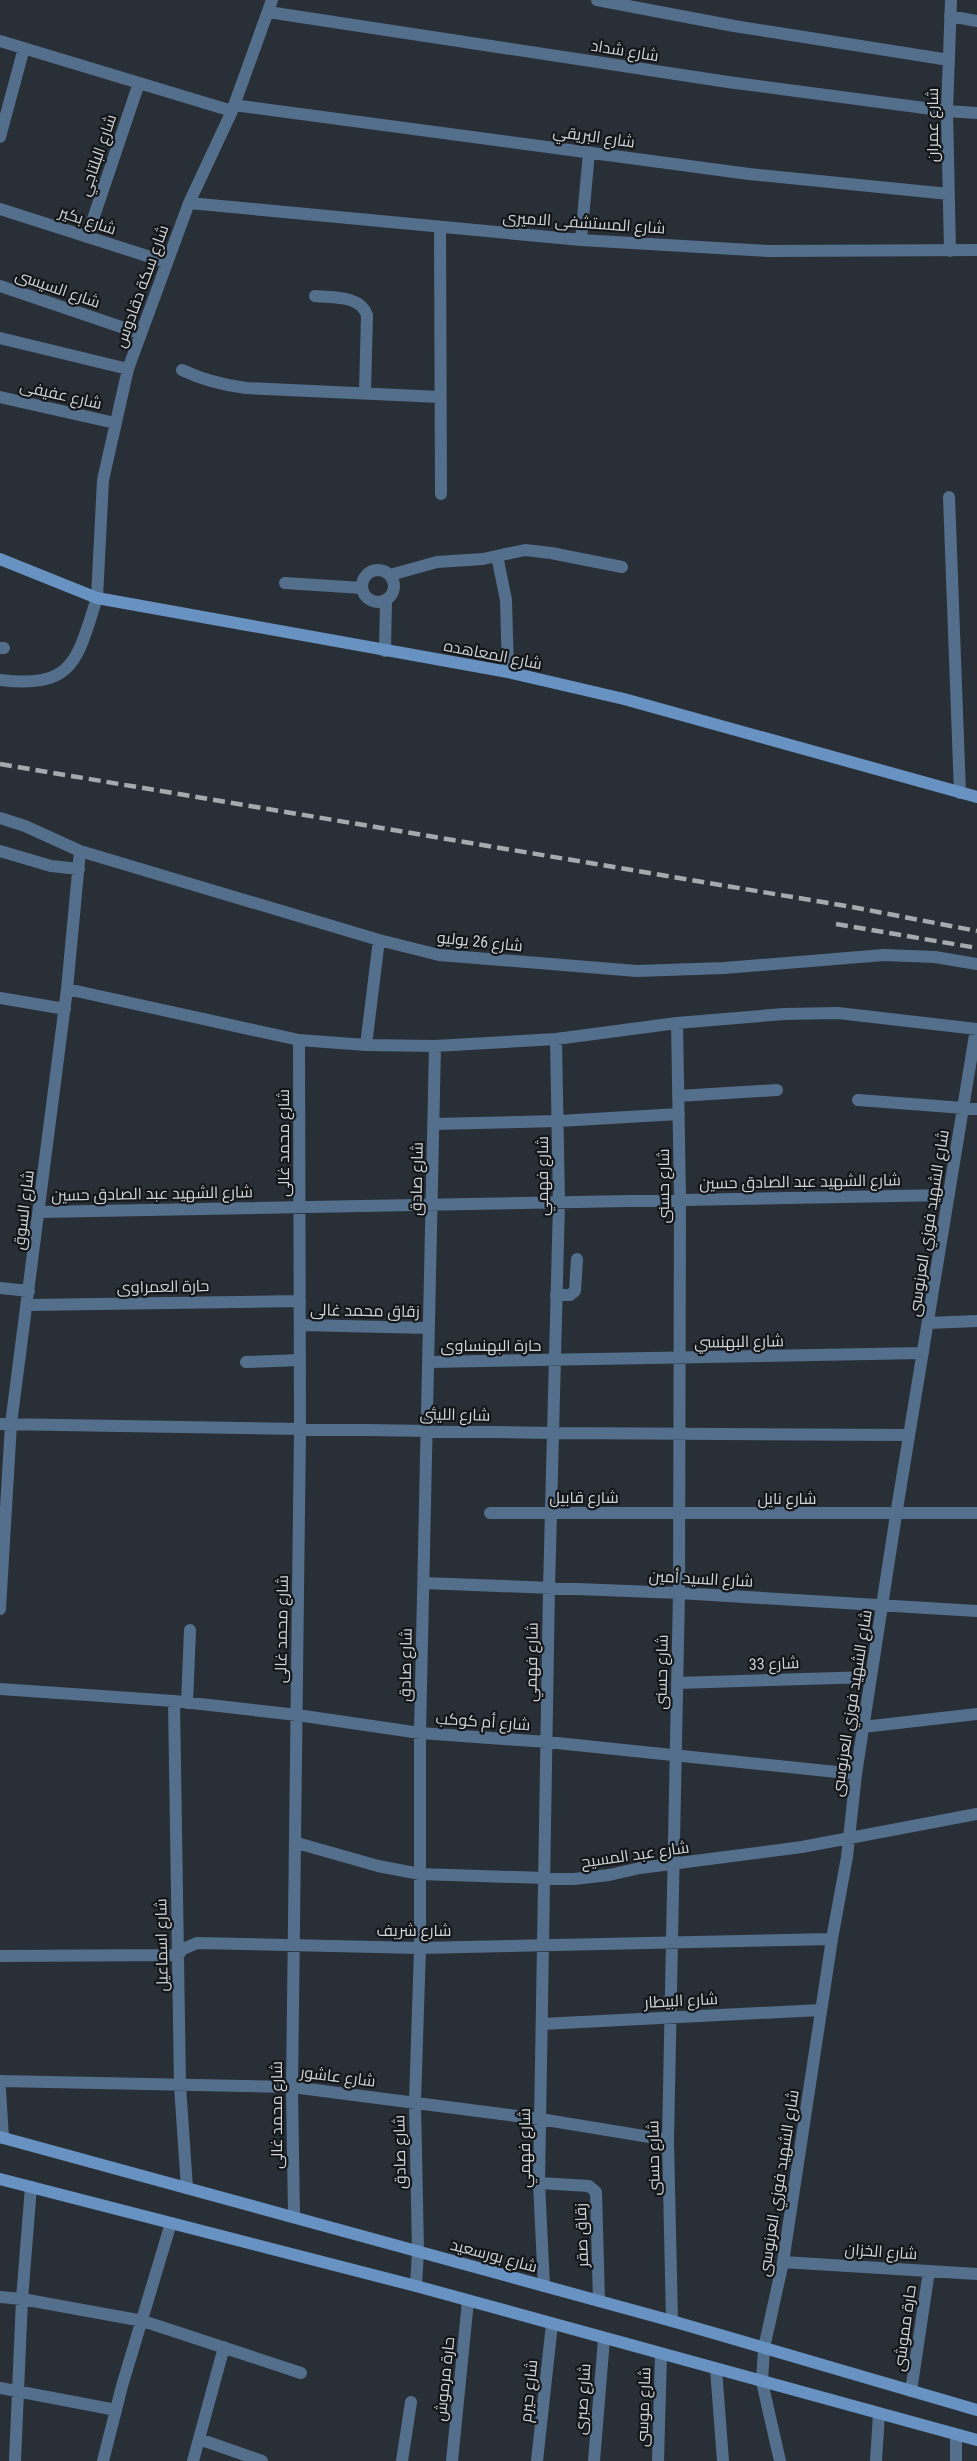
<svg xmlns="http://www.w3.org/2000/svg" width="977" height="2461" font-family="'Roboto Condensed',Cairo,sans-serif">
  <style>
    .lines { fill: none; stroke-linecap: round; stroke-linejoin: round }
    .lane { stroke: #546f8c; stroke-width: 12 }
    .street { stroke: #546f8c; stroke-width: 12 }
    .secondary { stroke: #6792c1; stroke-width: 12 }
    .rail { stroke: #a5aaae; stroke-width: 4.5; stroke-dasharray: 12 6; stroke-linecap: butt }
    .labels { text-anchor: middle; stroke-width: 4.5; stroke-linejoin: round; paint-order: stroke }
    .street-label { font-size: 16px; fill: #d0d4d8; stroke: #14171a }
  </style>
  <rect width="100%" height="100%" fill="#292f36"/>
  <g class="lines">
    <!-- lane -->
    <path class="lane" d="M 440,227 L 441,494
      M 315,296 C 333,298 360,295 367,315 L 365,393
      M 182,370 C 203,380 222,385 246,388 L 440,397
      M 949,497 L 960,793
      M 497,556 L 506,600 L 508,672
      M362 586a16 16 0 1 1 32 0a16 16 0 1 1-32 0Z
      M 390,575 L 437,562 L 483,559 L 525,550 L 551,553 L 622,567
      M 285,583 L 362,588
      M 0,648 L 4,648
      M 385,651 L 386,600
      M 0,680 C 75,689 77,659 97,598
      M 556,1295 L 570,1295 L 575,1291 L 577,1259"/>
    <!-- street -->
    <path class="street" d="M 597,0 L 734,26 L 949,60
      M 268,12 L 728,82 L 947,111 L 977,113
      M 950,16 L 977,21
      M 0,41 L 232,111
      M 234,105 L 749,174 L 949,194
      M 0,137 L 24,48
      M 189,203 L 581,240 L 768,251 L 977,250
      M 0,209 L 166,262
      M 87,237 L 139,83
      M 581,240 L 589,152
      M 950,251 L 947,111 L 951,0
      M 0,286 L 139,333
      M 0,338 L 128,369
      M 0,397 L 115,423
      M 97,598 L 103,480 L 128,369 L 189,203 L 232,111 L 272,0
      M 0,818 L 25,826 L 80,851 L 379,940 L 439,955 L 637,971 L 724,968 L 884,955 L 935,957 L 977,964
      M 0,851 L 51,866 L 79,869
      M 67,989 L 299,1040 L 366,1045 L 435,1046 L 556,1039 L 677,1023 L 784,1014 L 838,1013 L 977,1029
      M 0,998 L 65,1009
      M 366,1045 L 379,940
      M 678,1096 L 777,1090
      M 858,1100 L 977,1109
      M 434,1124 L 559,1121 L 679,1114
      M 39,1212 L 949,1195
      M 0,1288 L 29,1291
      M 27,1305 L 300,1301
      M 928,1323 L 977,1321
      M 300,1325 L 429,1328
      M 246,1362 L 300,1360
      M 429,1362 L 923,1353
      M 0,1424 L 553,1433 L 909,1435
      M 490,1513 L 977,1513
      M 424,1583 L 679,1593 L 977,1611
      M 0,1609 L 11,1424 L 67,989 L 80,851
      M 677,1683 L 871,1677
      M 0,1689 L 174,1701 L 297,1715 L 420,1733 L 547,1742 L 856,1774
      M 174,1701 L 180,2086 L 187,2188
      M 187,1703 L 190,1630
      M 863,1727 L 977,1714
      M 297,1843 L 378,1866 L 420,1874 L 574,1879 L 609,1875 L 640,1868 L 802,1847 L 977,1814
      M 0,1956 L 178,1955 L 183,1949 L 197,1943 L 420,1948 L 832,1939
      M 542,2024 L 821,2010
      M 0,2081 L 292,2087 L 540,2119 L 668,2140
      M 0,2090 L 3,2138
      M 539,2183 L 589,2186 L 596,2192 L 599,2301
      M 294,2217 L 292,2087 L 300,1429 L 299,1040
      M 783,2262 L 977,2274
      M 416,2286 L 418,2251 L 415,2102 L 420,1948 L 420,1733 L 435,1046
      M 544,2286 L 539,2183 L 549,1588 L 559,1203 L 556,1039
      M 0,2297 L 22,2299 L 143,2321 L 301,2373
      M 672,2321 L 668,2140 L 679,1593 L 680,1199 L 677,1023
      M 716,2369 L 723,2461
      M 0,2388 L 116,2410
      M 911,2391 L 929,2271
      M 199,2439 L 262,2461
      M 15,2461 L 22,2299 L 31,2187
      M 103,2461 L 122,2386 L 171,2223
      M 193,2461 L 224,2347
      M 402,2461 L 411,2402
      M 452,2461 L 468,2301
      M 537,2461 L 552,2324
      M 594,2461 L 604,2339
      M 658,2461 L 661,2354
      M 780,2461 L 762,2382 L 764,2348 L 783,2262 L 832,1939 L 847,1857 L 856,1774 L 896,1515 L 976,1029
      M 876,2461 L 879,2414
      M 956,2461 L 956,2435"/>
    <!-- secondary -->
    <path class="secondary" d="M 0,559 L 97,598 L 508,672 L 624,699 L 977,797
      M 0,2137 L 672,2321 L 977,2410
      M 0,2179 L 416,2286 L 977,2440"/>
    <!-- rail -->
    <path class="rail" d="M 0,764 L 852,907 L 977,931
      M 836,924 L 977,948"/>
  </g>
  <g class="labels">
    <!-- street labels -->
    <g class="street-label">
      <text transform="translate(625 50) rotate(9)" y="6">شارع شداد</text>
      <text transform="translate(932 125) rotate(-90)" y="6">شارع عمران</text>
      <text transform="translate(594 136) rotate(8)" y="6">شارع البريقي</text>
      <text transform="translate(97 155) rotate(-71)" y="6">شارع البلتاجي</text>
      <text transform="translate(88 220) rotate(18)" y="6">شارع بكير</text>
      <text transform="translate(584 222) rotate(4)" y="6">شارع المستشفى الاميرى</text>
      <text transform="translate(141 286) rotate(-70)" y="6">شارع سكة دقادوس</text>
      <text transform="translate(58 288) rotate(19)" y="6">شارع السيسى</text>
      <text transform="translate(61 394) rotate(13)" y="6">شارع عفيفى</text>
      <text transform="translate(493 654) rotate(11)" y="6">شارع المعاهده</text>
      <text transform="translate(480 941) rotate(6)" y="6">شارع 26 يوليو</text>
      <text transform="translate(283 1143) rotate(-90)" y="6">شارع محمد غالى</text>
      <text transform="translate(542 1176) rotate(-90)" y="6">شارع فهمي</text>
      <text transform="translate(416 1179) rotate(-89)" y="6">شارع صادق</text>
      <text transform="translate(800 1181) rotate(-1)" y="6">شارع الشهيد عبد الصادق حسين</text>
      <text transform="translate(663 1186) rotate(-90)" y="6">شارع حسنى</text>
      <text transform="translate(152 1193) rotate(-1)" y="6">شارع الشهيد عبد الصادق حسين</text>
      <text transform="translate(23 1210) rotate(-83)" y="6">شارع السوق</text>
      <text transform="translate(928 1223) rotate(-81)" y="6">شارع الشهيد فوزي العرنوسى</text>
      <text transform="translate(163 1286) rotate(-1)" y="6">حارة العمراوى</text>
      <text transform="translate(365 1310) rotate(1)" y="6">زقاق محمد غالى</text>
      <text transform="translate(739 1341) rotate(-1)" y="6">شارع البهنسي</text>
      <text x="491" y="1351">حارة البهنساوى</text>
      <text transform="translate(455 1414) rotate(1)" y="6">شارع الليثى</text>
      <text x="584" y="1503">شارع قابيل</text>
      <text x="787" y="1504">شارع نايل</text>
      <text transform="translate(701 1578) rotate(3)" y="6">شارع السيد أمين</text>
      <text transform="translate(281 1629) rotate(-89)" y="6">شارع محمد غالى</text>
      <text transform="translate(531 1662) rotate(-89)" y="6">شارع فهمي</text>
      <text transform="translate(774 1663) rotate(-2)" y="6">شارع 33</text>
      <text transform="translate(405 1665) rotate(-89)" y="6">شارع صادق</text>
      <text transform="translate(661 1672) rotate(-89)" y="6">شارع حسنى</text>
      <text transform="translate(851 1703) rotate(-81)" y="6">شارع الشهيد فوزي العرنوسى</text>
      <text transform="translate(483 1721) rotate(4)" y="6">شارع أم كوكب</text>
      <text transform="translate(635 1854) rotate(-8)" y="6">شارع عبد المسيح</text>
      <text x="414" y="1936">شارع شريف</text>
      <text transform="translate(161 1945) rotate(-91)" y="6">شارع اسماعيل</text>
      <text transform="translate(681 2000) rotate(-3)" y="6">شارع البيطار</text>
      <text transform="translate(338 2076) rotate(7)" y="6">شارع عاشور</text>
      <text transform="translate(276 2115) rotate(-90)" y="6">شارع محمد غالى</text>
      <text transform="translate(524 2148) rotate(-90)" y="6">شارع فهمي</text>
      <text transform="translate(399 2152) rotate(-91)" y="6">شارع صادق</text>
      <text transform="translate(653 2158) rotate(-91)" y="6">شارع حسنى</text>
      <text transform="translate(778 2183) rotate(-81)" y="6">شارع الشهيد فوزي العرنوسى</text>
      <text transform="translate(581 2235) rotate(-92)" y="6">زقاق صقر</text>
      <text transform="translate(881 2251) rotate(4)" y="6">شارع الخزان</text>
      <text transform="translate(494 2255) rotate(15)" y="6">شارع بورسعيد</text>
      <text transform="translate(904 2328) rotate(-82)" y="6">حارة مموشى</text>
      <text transform="translate(444 2379) rotate(-84)" y="6">حارة مرموش</text>
      <text transform="translate(528 2391) rotate(-84)" y="6">شارع حيرم</text>
      <text transform="translate(582 2399) rotate(-86)" y="6">شارع صبرى</text>
      <text transform="translate(643 2407) rotate(-88)" y="6">شارع موسى</text>
    </g>
  </g>
</svg>
